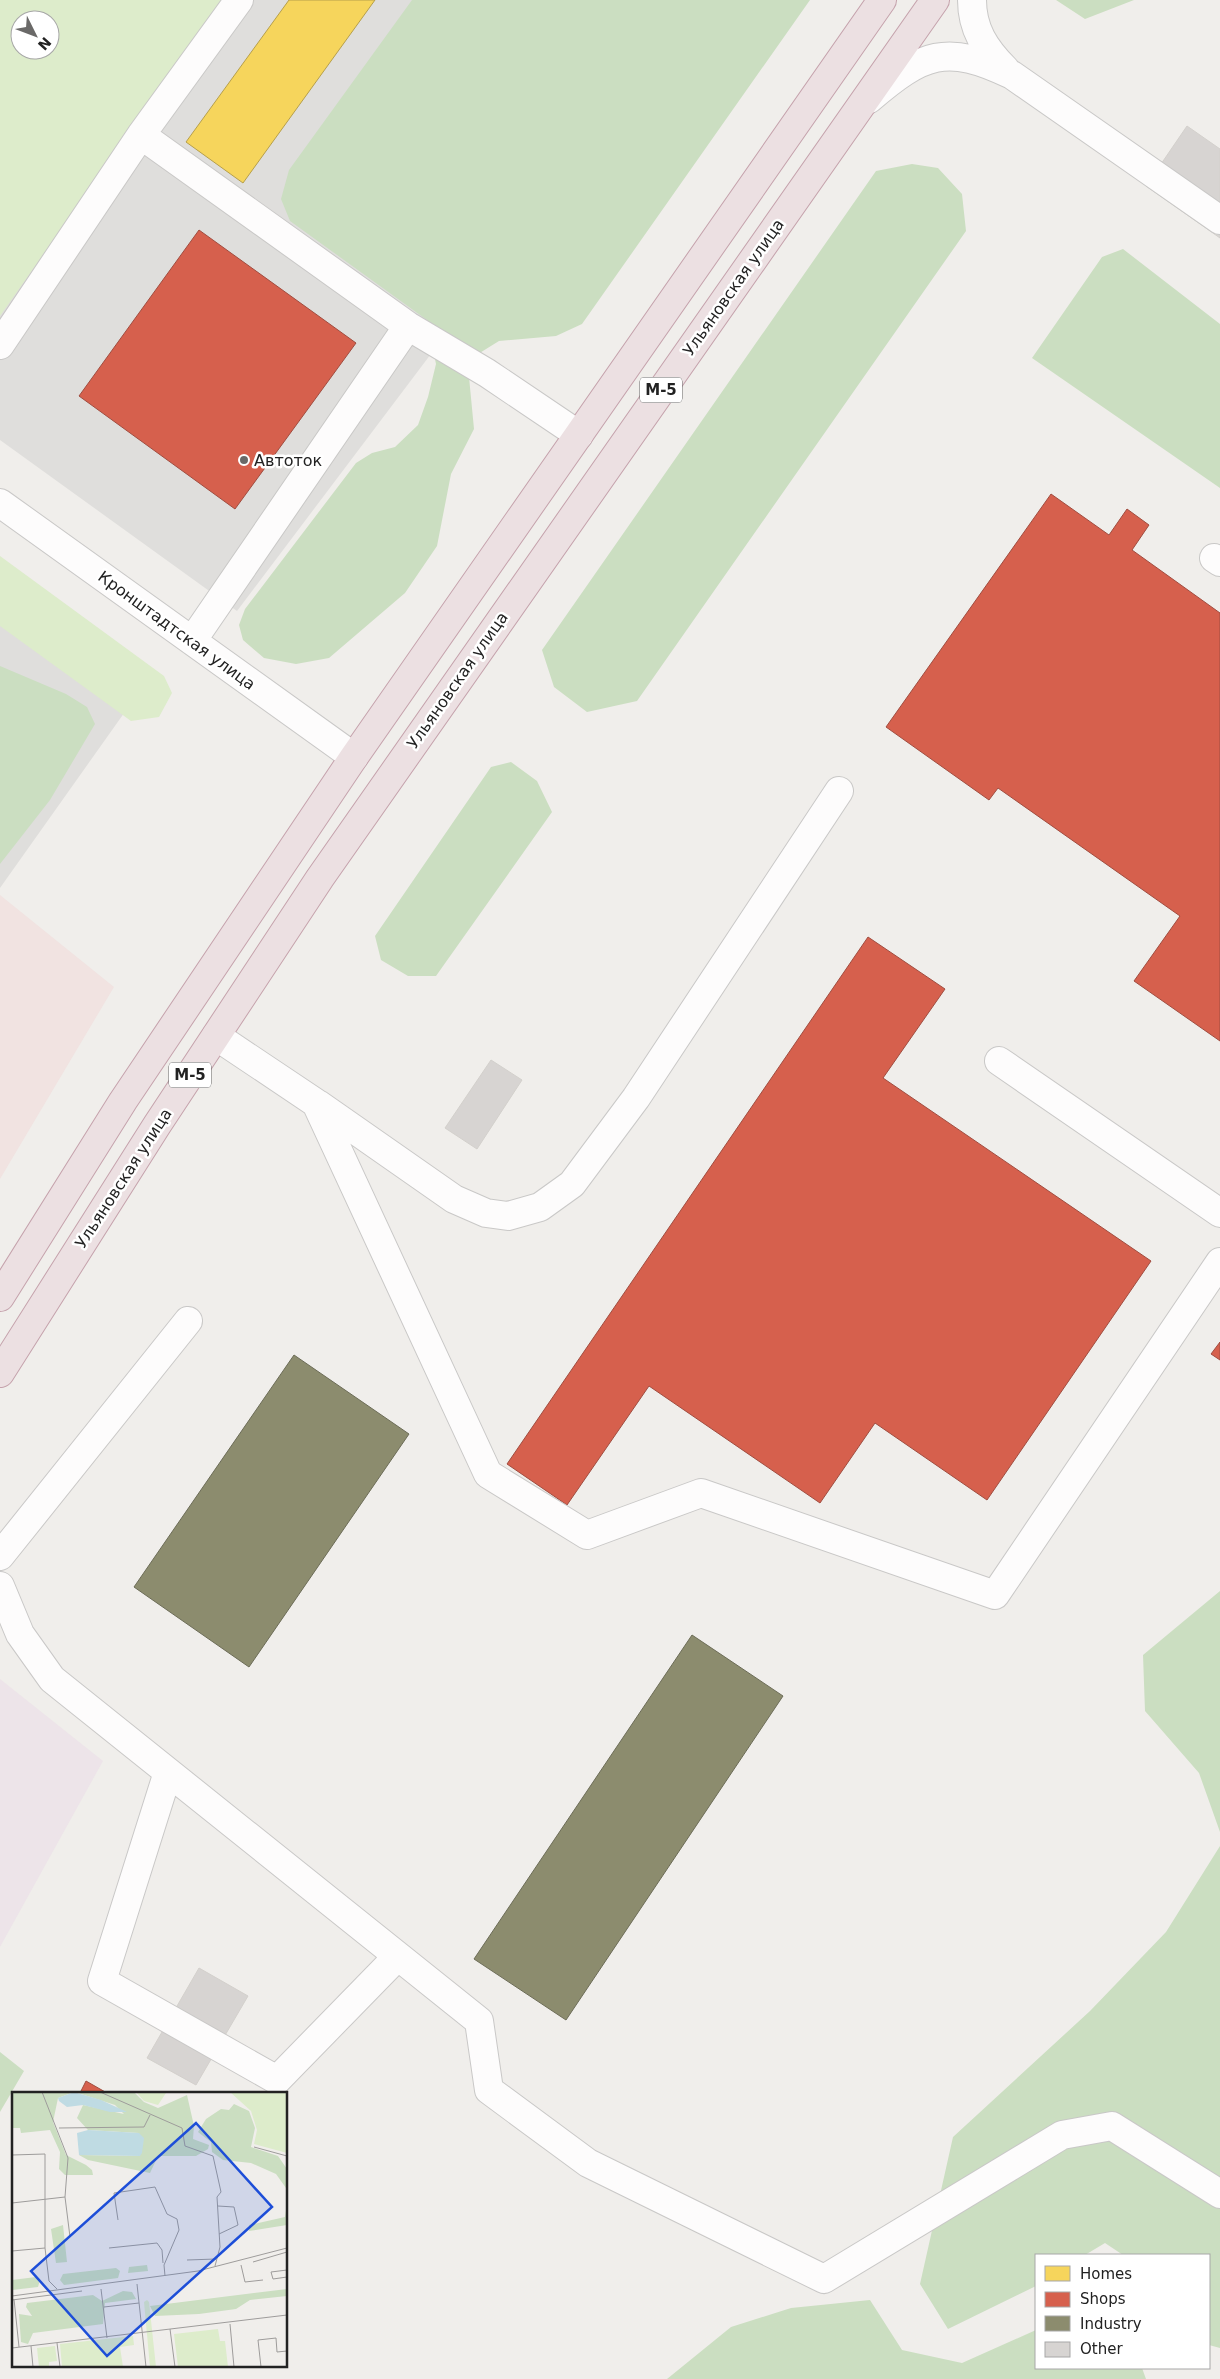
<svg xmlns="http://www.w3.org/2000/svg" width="1220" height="2379" font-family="'DejaVu Sans',sans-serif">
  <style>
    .residential { fill: #dfdedc; fill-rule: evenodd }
    .commercial { fill: #f1e3e1 }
    .industrial { fill: #ede4e9 }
    .grass { fill: #ddeccb; fill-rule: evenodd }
    .forest { fill: #cbdec1 }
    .homes { fill: #f6d55c; stroke: #b69f4b }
    .shops { fill: #d6604d; stroke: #a04d40 }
    .industry { fill: #8c8c6e; stroke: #6c6c57 }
    .building { fill: #d7d4d2; stroke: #d3d0cc }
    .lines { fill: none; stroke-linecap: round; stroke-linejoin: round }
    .minor-casing { stroke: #c9c8c7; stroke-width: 30 }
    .highway-casing { stroke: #c5a2ac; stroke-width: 30 }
    .minor { stroke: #fdfcfc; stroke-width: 28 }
    .highway { stroke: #ece0e2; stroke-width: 28 }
    .poi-dot { fill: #6a6968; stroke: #fff; stroke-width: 2 }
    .labels { text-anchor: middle; stroke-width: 5; stroke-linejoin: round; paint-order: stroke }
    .shield { fill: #fff; stroke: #646464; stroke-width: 1 }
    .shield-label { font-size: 15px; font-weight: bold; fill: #222 }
    .street-label { font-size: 16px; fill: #222; stroke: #fff }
    .poi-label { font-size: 16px; fill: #222; stroke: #fff; text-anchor: start }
    .inset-road { fill: none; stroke: #9e9c9b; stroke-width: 1 }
    .view { fill: #1d4ed8; fill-opacity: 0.15; stroke: #1d4ed8; stroke-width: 2.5 }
    .inset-edge { fill: none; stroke: #222; stroke-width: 2.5 }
  </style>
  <rect width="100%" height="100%" fill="#f0eeeb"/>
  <!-- residential -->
  <path class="residential" d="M 0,0 L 698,0 L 237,611 L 0,440 ZM 20,20 L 50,20 L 50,50 L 20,50 Z
    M 0,582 L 144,685 L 0,888 Z"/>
  <!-- commercial -->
  <path class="commercial" d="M 0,895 L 114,987 L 0,1179 Z"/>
  <!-- industrial -->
  <path class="industrial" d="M 0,1679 L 103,1761 L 0,1947 Z"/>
  <!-- grass -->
  <path class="grass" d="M 0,0 L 223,0 L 0,316 ZM 20,20 L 50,20 L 50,50 L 20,50 Z
    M 0,556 L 164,676 L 172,693 L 159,717 L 131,721 L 0,626 Z"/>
  <!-- forest -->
  <path class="forest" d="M 412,0 L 810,0 L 582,324 L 556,336 L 499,341 L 478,354 L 469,377 L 474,429 L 451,474 L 437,546 L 405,593 L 329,658 L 296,664 L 264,658 L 243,640 L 239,625 L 245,609 L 356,463 L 372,453 L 395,447 L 418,425 L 428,397 L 436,364 L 427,320 L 290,221 L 281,199 L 289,170 Z
    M 1056,0 L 1134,0 L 1085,19 Z
    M 912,164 L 938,168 L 962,194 L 966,231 L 637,701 L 587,712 L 554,687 L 542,650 L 876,171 Z
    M 1123,249 L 1220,324 L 1220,488 L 1032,358 L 1102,257 Z
    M 0,666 L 66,694 L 87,707 L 95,724 L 50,800 L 0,864 Z
    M 511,762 L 537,781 L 552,812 L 436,976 L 408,976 L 381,960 L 375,936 L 491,767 Z
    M 1220,1591 L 1220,1832 L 1199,1773 L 1145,1711 L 1143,1655 Z
    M 1220,1846 L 1220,2348 L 1209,2345 L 1209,2255 L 1123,2255 L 1105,2243 L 1085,2255 L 1036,2255 L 1036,2286 L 948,2329 L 920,2284 L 953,2137 L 1090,2011 L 1166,1932 Z
    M 0,2052 L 24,2071 L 0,2112 Z
    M 870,2300 L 902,2350 L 962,2363 L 1036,2330 L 1036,2368 L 1142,2368 L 1146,2379 L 667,2379 L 731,2327 L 791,2308 Z"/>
  <!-- homes -->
  <path class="homes" d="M 289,0 L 375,0 L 243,183 L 186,142 Z"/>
  <!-- shops -->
  <path class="shops" d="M 199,230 L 356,343 L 235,509 L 79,396 Z
    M 1051,494 L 1109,535 L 1127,509 L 1149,525 L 1132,550 L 1220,613 L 1220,1041 L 1134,981 L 1180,916 L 998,788 L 989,800 L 886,727 Z
    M 868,937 L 945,989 L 883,1078 L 1151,1261 L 987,1500 L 875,1423 L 820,1503 L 649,1386 L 567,1505 L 507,1464 Z
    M 1220,1342 L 1220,1360 L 1211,1354 Z
    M 86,2081 L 107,2093 L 80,2093 Z"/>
  <!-- industry -->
  <path class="industry" d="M 294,1355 L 409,1434 L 249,1667 L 134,1587 Z
    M 692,1635 L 783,1696 L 566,2020 L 474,1959 Z"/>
  <!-- building -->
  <path class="building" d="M 1187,126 L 1220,149 L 1220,238 L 1146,186 Z
    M 491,1060 L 522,1080 L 477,1149 L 445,1128 Z
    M 199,1968 L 248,1996 L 196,2085 L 147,2058 Z"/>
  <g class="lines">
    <!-- minor casing -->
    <g class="minor-casing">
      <path id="minor" d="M 972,0 C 972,29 985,49 1005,69
        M 869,99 C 923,53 946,43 1012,75 L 1220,220
        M 141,135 L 408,326 L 487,373 L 579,435
        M 0,345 L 141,135 L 239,0
        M 0,503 L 354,757
        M 1214,558 L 1220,562
        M 192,641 L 408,326
        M 216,1036 L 316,1103 L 488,1474 L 587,1535 L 701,1493 L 995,1595 L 1220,1262
        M 999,1061 L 1220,1213
        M 318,1104 L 454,1199 L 486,1213 L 508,1216 L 540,1207 L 572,1184 L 636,1098 L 839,791
        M 0,1556 L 188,1321
        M 0,1586 L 20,1634 L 52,1679 L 479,2021 L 489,2090 L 588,2163 L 824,2279 L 1062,2135 L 1112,2126 L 1220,2194
        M 168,1772 L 102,1981 L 277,2080 L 398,1956"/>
    </g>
    <!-- highway casing -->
    <g class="highway-casing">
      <path id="highway" d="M 0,1297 L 123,1101 L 354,757 L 882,0
        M 0,1373 L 157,1125 L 320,878 L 935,0"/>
    </g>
    <!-- minor -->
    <use href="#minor" class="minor"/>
    <!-- highway -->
    <use href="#highway" class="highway"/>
  </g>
  <!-- markers -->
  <circle class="poi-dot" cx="244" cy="460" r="5"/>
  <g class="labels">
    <!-- shield labels -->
    <g class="shield">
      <rect x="640" y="377.5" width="42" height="25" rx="4"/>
      <rect x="169" y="1062.5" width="42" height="25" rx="4"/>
    </g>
    <g class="shield-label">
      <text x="661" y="395">М-5</text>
      <text x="190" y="1080">М-5</text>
    </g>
    <!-- street labels -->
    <g class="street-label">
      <text transform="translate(733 287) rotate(-55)" y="6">Ульяновская улица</text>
      <text transform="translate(177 630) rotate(36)" y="6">Кронштадтская улица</text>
      <text transform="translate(457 680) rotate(-55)" y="6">Ульяновская улица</text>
      <text transform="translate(123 1178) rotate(-57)" y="6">Ульяновская улица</text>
    </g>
    <!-- poi labels -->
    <g class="poi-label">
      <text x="254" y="466">Автоток</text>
    </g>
  </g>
  <!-- overview -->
  <g transform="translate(12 2092)">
    <rect width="275" height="275" fill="#f0eeeb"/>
    <path d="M 124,0 L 152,0 L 154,1 L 146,13 L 132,9 ZM 218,0 L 275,0 L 275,61 L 242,52 L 245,38 L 239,19 ZM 135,208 L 137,210 L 144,275 L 138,275 L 132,210 ZM 206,237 L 208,249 L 213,249 L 216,275 L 166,275 L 162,242 ZM 121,244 L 122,253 L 108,255 L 111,275 L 50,275 L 48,252 ZM 43,254 L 45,269 L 37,270 L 37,275 L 27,275 L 25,256 Z" fill="#ddeccb"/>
    <path d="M 0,0 L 62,0 L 46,6 L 41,30 L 54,63 L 74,73 L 80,78 L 81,83 L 53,83 L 47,77 L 48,60 L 38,38 L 9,41 L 8,36 L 0,36 ZM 63,0 L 122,0 L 132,10 L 146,16 L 175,3 L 182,34 L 181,47 L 197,53 L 196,57 L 184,64 L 146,64 L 138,81 L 76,68 L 67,63 L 128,64 L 127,41 L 76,38 L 65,26 L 71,13 L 112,22 L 103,13 ZM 222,12 L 237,19 L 243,36 L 239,55 L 266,64 L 275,77 L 275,108 L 274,96 L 264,82 L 239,71 L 211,68 L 200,60 L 199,50 L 186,40 L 194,27 L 209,17 L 217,18 ZM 275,112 L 275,133 L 237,139 L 237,133 L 273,125 ZM 51,133 L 55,170 L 44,171 L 39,137 ZM 135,173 L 136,179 L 116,181 L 117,175 ZM 104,176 L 108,179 L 106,186 L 52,193 L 48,188 L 51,182 ZM 24,185 L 28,188 L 26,195 L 0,198 L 0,188 ZM 275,197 L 275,204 L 238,208 L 224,217 L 187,222 L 143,224 L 138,214 ZM 111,199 L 120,200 L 124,207 L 93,211 L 91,232 L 21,241 L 16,252 L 9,250 L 7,222 L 20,224 L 14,215 L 15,211 L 81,203 L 90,209 Z" fill="#cbdec1"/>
    <path d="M 62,0 L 89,8 L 115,20 L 98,20 L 71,13 L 55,15 L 47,9 L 46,6 ZM 76,38 L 127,41 L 132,46 L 130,61 L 128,64 L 67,63 L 65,41 Z" fill="#bfdbe3"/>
    <path class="inset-road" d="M 30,0 L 56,66 L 53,105 L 58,145M 88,0 L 170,36 L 173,54 L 201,64 L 209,100 L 205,105 L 208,155 L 203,174M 47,36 L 132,35 L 138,23M 242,55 L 275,64M 0,63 L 33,62 L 33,156 L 37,189 L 45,197M 0,111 L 53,105M 206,114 L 222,115 L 226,133 L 207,142M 106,128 L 102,101 L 143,95 L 155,122 L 165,127 L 167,138 L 152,173 L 153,184M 97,156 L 145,151 L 150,158 L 151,171M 0,159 L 33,156M 175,168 L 204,167M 241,170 L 275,160M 229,173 L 233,190 L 251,188M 275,178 L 259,180 L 261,187 L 275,185M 125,192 L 134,275M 89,197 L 95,246M 0,204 L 186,179 L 275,156M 2,207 L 7,255M 0,208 L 70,199M 92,215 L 127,211M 218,232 L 222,275M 158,237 L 163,275M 45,251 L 48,275M 19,254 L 21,275M 0,256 L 275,223M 249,275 L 246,248 L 264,246 L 265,260 L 275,259"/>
    <path class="view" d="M 184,31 L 260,115 L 95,264 L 19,179 Z"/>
    <rect width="275" height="275" class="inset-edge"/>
  </g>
  <!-- legend -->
  <rect x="1035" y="2254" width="175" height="115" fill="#ffffff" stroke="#a7a7a7"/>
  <rect x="1045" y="2266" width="25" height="15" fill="#f6d55c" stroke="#a7a7a7"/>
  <text x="1080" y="2279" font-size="15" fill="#222222">Homes</text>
  <rect x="1045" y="2292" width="25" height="15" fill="#d6604d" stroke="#a7a7a7"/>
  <text x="1080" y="2304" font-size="15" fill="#222222">Shops</text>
  <rect x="1045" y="2316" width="25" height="15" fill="#8c8c6e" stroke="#a7a7a7"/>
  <text x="1080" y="2329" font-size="15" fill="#222222">Industry</text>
  <rect x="1045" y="2342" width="25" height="15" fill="#d7d4d2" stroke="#a7a7a7"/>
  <text x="1080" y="2354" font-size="15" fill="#222222">Other</text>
  <!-- north arrow -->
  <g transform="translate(35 35) rotate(132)"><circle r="24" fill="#ffffff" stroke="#a7a7a7"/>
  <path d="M0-4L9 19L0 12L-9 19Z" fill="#6a6968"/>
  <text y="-8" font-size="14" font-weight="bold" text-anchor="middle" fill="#222222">N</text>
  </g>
</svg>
